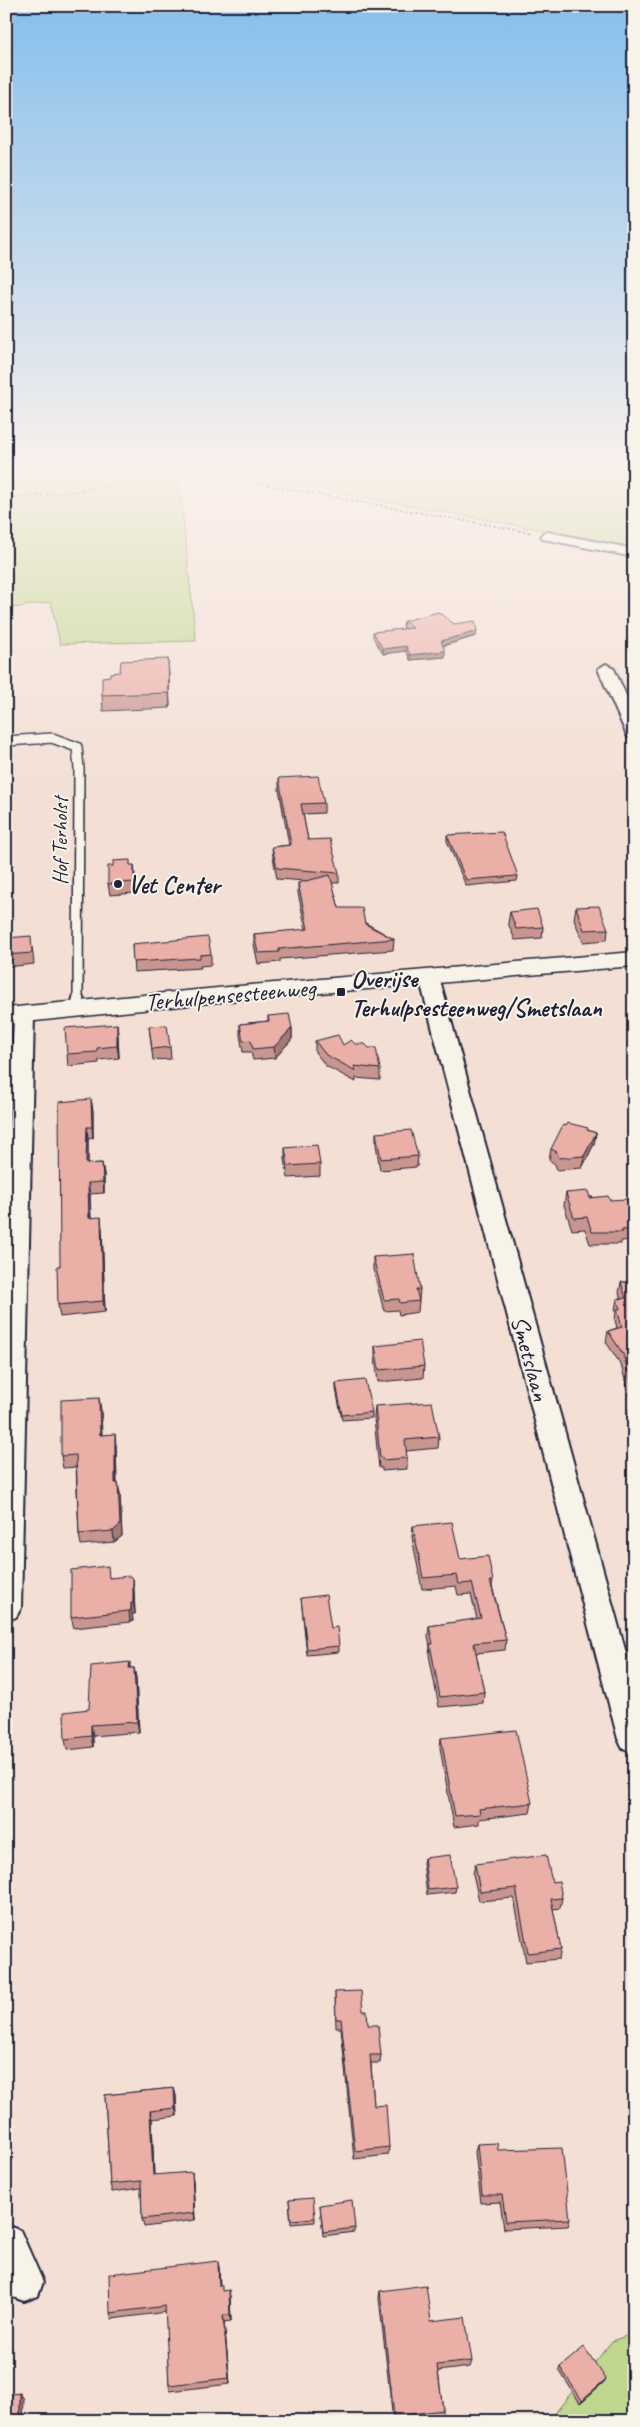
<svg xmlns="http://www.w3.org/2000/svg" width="640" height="2427" font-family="Caveat,sans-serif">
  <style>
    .green { fill: #bfd78e; stroke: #707c64 }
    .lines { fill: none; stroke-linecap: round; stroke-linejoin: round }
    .service-far1-casing { stroke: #22223b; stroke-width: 12 }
    .service-casing { stroke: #22223b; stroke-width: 15 }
    .minor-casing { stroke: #22223b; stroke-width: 4 }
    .secondary-casing { stroke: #22223b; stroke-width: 3 }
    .path { stroke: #22223b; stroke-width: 2; stroke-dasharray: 2.5 2.5; stroke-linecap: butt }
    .service-far1 { stroke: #f7f3e8; stroke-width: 9 }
    .service { stroke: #f7f3e8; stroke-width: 11 }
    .minor { fill: #f7f3e8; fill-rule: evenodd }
    .secondary { fill: #f7f3e8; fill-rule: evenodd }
    .wall { fill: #c9968f; stroke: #22223b }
    .shaded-wall { fill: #a47a74; stroke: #22223b }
    .building { fill: #eaafa6; stroke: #22223b }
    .poi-dot { fill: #22223b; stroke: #f7f3e8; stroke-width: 2 }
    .labels { text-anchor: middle; stroke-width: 4; stroke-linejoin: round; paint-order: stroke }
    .far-street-label { font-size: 21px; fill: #22223b; stroke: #f7f3e8 }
    .poi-label { font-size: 25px; font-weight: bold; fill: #22223b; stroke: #f7f3e8; text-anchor: start }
    .street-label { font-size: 25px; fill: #22223b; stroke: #f7f3e8 }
  </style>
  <rect width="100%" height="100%" fill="#f3dfd4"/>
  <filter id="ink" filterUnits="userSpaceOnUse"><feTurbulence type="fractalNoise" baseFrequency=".02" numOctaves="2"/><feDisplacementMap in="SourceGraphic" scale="10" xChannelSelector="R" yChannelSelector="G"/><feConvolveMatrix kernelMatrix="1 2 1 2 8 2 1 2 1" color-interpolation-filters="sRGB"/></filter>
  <g filter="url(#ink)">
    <!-- green -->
    <path class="green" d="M 158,466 L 181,466 L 179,480 L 196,641 L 60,644 L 51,602 L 6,609 L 6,480 Z
      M 193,466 L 634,466 L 634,547 Z
      M 634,2333 L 634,2421 L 549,2421 L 612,2341 Z"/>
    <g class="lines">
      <!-- service-far1 casing -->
      <g class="service-far1-casing">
        <path id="service-far1" d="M 6,741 L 52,738 L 77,747 L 79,769 L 78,1001"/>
      </g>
      <!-- service casing -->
      <g class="service-casing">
        <path id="service" d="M 78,1009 L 78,1000"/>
      </g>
      <!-- minor casing -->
      <g class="minor-casing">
        <path id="minor" d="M 548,532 L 634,549 L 634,557 L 543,539 L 541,536 L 543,533 Z
          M 606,664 L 614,669 L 634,713 L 634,738 L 628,737 L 626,733 L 598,669 Z
          M 429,971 L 436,973 L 439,977 L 634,1682 L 634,1753 L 623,1749 L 618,1739 L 419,977 L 422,973 Z
          M 24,1008 L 31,1010 L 34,1015 L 21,1608 L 16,1617 L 6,1621 L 6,1209 L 14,1015 L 17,1010 Z
          M 6,2225 L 20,2230 L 43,2282 L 38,2296 L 24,2301 L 10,2296 L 6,2287 Z"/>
      </g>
      <!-- secondary casing -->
      <g class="secondary-casing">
        <path id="secondary" d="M 634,952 L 634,966 L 239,1000 L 6,1024 L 6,1008 L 239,986 Z"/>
      </g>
      <!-- path -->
      <path class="path" d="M 6,498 L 75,492 L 183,470 L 533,533"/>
      <!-- service-far1 -->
      <use href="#service-far1" class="service-far1"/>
      <!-- service -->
      <use href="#service" class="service"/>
      <!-- minor -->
      <use href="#minor" class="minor"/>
      <!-- secondary -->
      <use href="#secondary" class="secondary"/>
    </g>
    <!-- wall -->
    <path class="wall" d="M 404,621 L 454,624 L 476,636 L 443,646 L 445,657 L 410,660 L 406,651 L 383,654 L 373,637 L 373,632 L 406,629 L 403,627 Z
      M 168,659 L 170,708 L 103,711 L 102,695 L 120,672 Z
      M 279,778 L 324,803 L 324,813 L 303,814 L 308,840 L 339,873 L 339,883 L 332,883 L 339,908 L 394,939 L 393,950 L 280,959 L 280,962 L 258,964 L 254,944 L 254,934 L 306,930 L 298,893 L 298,883 L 306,881 L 277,879 L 273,857 L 272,847 L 289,845 L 279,789 Z
      M 630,809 L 634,809 L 634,831 L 629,819 Z
      M 447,835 L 518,876 L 517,881 L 466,886 L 447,841 Z
      M 135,876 L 135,893 L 110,895 L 108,884 Z
      M 576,907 L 608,929 L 607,940 L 583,942 L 574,919 Z
      M 510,912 L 543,927 L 542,938 L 515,940 L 508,923 Z
      M 6,938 L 32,947 L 34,964 L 6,967 Z
      M 132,944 L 211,954 L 211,965 L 200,966 L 201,968 L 134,972 Z
      M 268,1016 L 292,1028 L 292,1039 L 275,1058 L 253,1060 L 251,1052 L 243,1052 L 240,1035 L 240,1024 L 268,1021 Z
      M 117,1024 L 118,1035 L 119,1058 L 99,1060 L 99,1063 L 68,1066 L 67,1054 Z
      M 149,1026 L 170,1047 L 171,1059 L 153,1060 Z
      M 315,1041 L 343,1045 L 380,1069 L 380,1080 L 356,1078 L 356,1082 L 326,1066 L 315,1052 Z
      M 91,1099 L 93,1111 L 93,1138 L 88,1139 L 88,1164 L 102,1163 L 104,1174 L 104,1193 L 90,1194 L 91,1217 L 102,1228 L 105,1312 L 60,1317 L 58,1305 L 60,1266 Z
      M 588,1130 L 596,1133 L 594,1144 L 582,1168 L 557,1170 L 555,1164 L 549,1160 L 551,1149 Z
      M 376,1133 L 418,1156 L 417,1167 L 380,1170 L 376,1144 Z
      M 285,1148 L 320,1164 L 320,1176 L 288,1178 L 285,1159 Z
      M 566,1193 L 610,1200 L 634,1220 L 634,1240 L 621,1241 L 621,1244 L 590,1244 L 585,1229 L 572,1230 L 564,1205 Z
      M 373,1257 L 420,1289 L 418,1312 L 399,1315 L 398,1310 L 384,1311 L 373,1269 Z
      M 621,1282 L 634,1282 L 634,1435 L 628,1416 L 630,1405 L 632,1405 L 621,1365 L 606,1342 L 608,1331 L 617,1328 L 615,1320 L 616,1312 L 615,1310 L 617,1299 L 621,1299 L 619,1293 Z
      M 375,1346 L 424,1366 L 423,1378 L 378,1382 L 375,1358 Z
      M 336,1383 L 372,1412 L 372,1418 L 342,1420 L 336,1389 Z
      M 375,1406 L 439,1437 L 438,1448 L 406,1451 L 407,1458 L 407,1469 L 382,1471 L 382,1468 L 379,1468 L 374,1418 Z
      M 101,1410 L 102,1435 L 116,1445 L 117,1483 L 120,1494 L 122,1536 L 114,1542 L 81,1545 L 79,1534 L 76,1467 L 63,1468 L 61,1456 Z
      M 413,1526 L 493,1581 L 492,1586 L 506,1640 L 505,1650 L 476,1653 L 484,1692 L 483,1703 L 439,1707 L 429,1655 L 430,1646 L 428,1636 L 429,1626 L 477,1619 L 471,1594 L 458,1595 L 456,1586 L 422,1589 L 412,1537 Z
      M 110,1578 L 133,1579 L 134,1590 L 135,1614 L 132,1614 L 133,1621 L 130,1622 L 74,1628 L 71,1617 Z
      M 301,1598 L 331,1628 L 339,1646 L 339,1652 L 307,1655 Z
      M 130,1662 L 130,1668 L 134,1668 L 136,1678 L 139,1732 L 93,1736 L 93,1747 L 67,1750 L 65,1739 L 89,1709 Z
      M 441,1738 L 532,1803 L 530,1813 L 479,1819 L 479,1824 L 454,1827 L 440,1748 Z
      M 424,1858 L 456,1887 L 455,1892 L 427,1895 L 423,1863 Z
      M 475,1864 L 552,1882 L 562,1898 L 560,1908 L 553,1909 L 561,1949 L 559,1959 L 526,1962 L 514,1898 L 479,1901 L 473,1874 Z
      M 335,1992 L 363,2011 L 368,2025 L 381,2055 L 380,2063 L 371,2063 L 374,2106 L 389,2147 L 388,2155 L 354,2159 L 341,2028 L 336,2028 Z
      M 174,2088 L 176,2096 L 177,2116 L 152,2119 L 154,2175 L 193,2180 L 195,2220 L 144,2227 L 142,2219 L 141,2188 L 112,2192 L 110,2184 L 105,2095 Z
      M 477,2144 L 498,2150 L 570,2219 L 568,2226 L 504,2229 L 500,2202 L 481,2203 L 475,2152 Z
      M 289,2200 L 315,2218 L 315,2222 L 291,2224 Z
      M 320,2205 L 355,2228 L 354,2232 L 323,2236 Z
      M 218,2261 L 219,2268 L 220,2286 L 222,2291 L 230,2297 L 231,2321 L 224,2322 L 230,2384 L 170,2391 L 169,2385 L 166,2312 L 112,2319 L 110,2313 Z
      M 380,2291 L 431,2321 L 472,2361 L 470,2367 L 438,2371 L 443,2410 L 441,2415 L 403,2421 L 393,2421 L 379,2298 Z
      M 560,2367 L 604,2382 L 580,2403 L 559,2370 Z"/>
    <!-- shaded-wall -->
    <path class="shaded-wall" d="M 477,631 L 476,636 L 440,646 L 441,641 Z
      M 406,646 L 406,651 L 383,654 L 383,649 Z
      M 445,651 L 445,657 L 410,660 L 410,655 Z
      M 168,659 L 169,674 L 170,708 L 169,693 Z
      M 134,865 L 135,876 L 135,893 L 134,882 Z
      M 117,1024 L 118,1035 L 119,1058 L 117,1046 Z
      M 292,1028 L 292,1039 L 275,1058 L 274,1047 Z
      M 91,1099 L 93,1111 L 93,1138 L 92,1127 Z
      M 87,1127 L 88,1139 L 88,1175 L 86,1164 Z
      M 596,1133 L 594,1144 L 582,1168 L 584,1156 Z
      M 102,1163 L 104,1174 L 104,1193 L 103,1182 Z
      M 88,1183 L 90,1194 L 91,1229 L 89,1218 Z
      M 101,1217 L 102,1228 L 105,1312 L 103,1301 Z
      M 99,1398 L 101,1410 L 102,1447 L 100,1435 Z
      M 115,1434 L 116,1445 L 117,1495 L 115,1483 Z
      M 118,1483 L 120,1494 L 122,1536 L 114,1542 L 113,1531 Z
      M 133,1579 L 134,1590 L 135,1614 L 133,1603 Z
      M 131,1603 L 133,1621 L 130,1622 L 129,1611 Z
      M 134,1668 L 136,1678 L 139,1732 L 137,1722 Z
      M 91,1725 L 93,1736 L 93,1747 L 91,1736 Z
      M 174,2088 L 176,2096 L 177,2116 L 175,2108 Z
      M 150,2111 L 152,2119 L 154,2183 L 153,2175 Z
      M 192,2172 L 193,2180 L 195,2220 L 194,2213 Z
      M 218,2261 L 219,2268 L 220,2293 L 219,2286 Z
      M 229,2290 L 230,2297 L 231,2321 L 230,2315 Z
      M 223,2315 L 224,2322 L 230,2384 L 229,2378 Z
      M 606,2379 L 604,2382 L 580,2403 L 582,2400 Z
      M 20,2393 L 24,2399 L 23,2421 L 20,2421 Z"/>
    <!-- building -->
    <path class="building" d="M 438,612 L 454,624 L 475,621 L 477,631 L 441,641 L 445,651 L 410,655 L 406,646 L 383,649 L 373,632 L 413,628 L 404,621 Z
      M 168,659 L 169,693 L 102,695 L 102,677 L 110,676 L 110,673 L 120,672 L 121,661 Z
      M 318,776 L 324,803 L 301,804 L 308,840 L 330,839 L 339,873 L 277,868 L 272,847 L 291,845 L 279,778 Z
      M 630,809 L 634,809 L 634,817 Z
      M 502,832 L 518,876 L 466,880 L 447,835 Z
      M 130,860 L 130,865 L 134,865 L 134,882 L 108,884 L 108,866 L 113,866 L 113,861 Z
      M 330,875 L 339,908 L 362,908 L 365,924 L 394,939 L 279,949 L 279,952 L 258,953 L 254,934 L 308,929 L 298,883 Z
      M 599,906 L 608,929 L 584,930 L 576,907 Z
      M 537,909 L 543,927 L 516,929 L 510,912 Z
      M 31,936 L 32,953 L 6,955 L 6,938 Z
      M 208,937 L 211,954 L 200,955 L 200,958 L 133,962 L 132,944 Z
      M 289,1014 L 292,1028 L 274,1047 L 253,1049 L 251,1040 L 243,1041 L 240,1024 L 269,1021 L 268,1016 Z
      M 117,1024 L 117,1046 L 97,1048 L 97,1052 L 67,1054 L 65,1028 Z
      M 167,1025 L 170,1047 L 152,1049 L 149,1026 Z
      M 338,1035 L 343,1045 L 351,1040 L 355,1044 L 365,1044 L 369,1048 L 376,1048 L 380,1069 L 354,1066 L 356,1071 L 326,1055 L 315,1041 Z
      M 91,1099 L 92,1127 L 87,1127 L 86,1164 L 102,1163 L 103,1182 L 88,1183 L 89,1218 L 101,1217 L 103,1301 L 58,1305 L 57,1266 L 60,1266 L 59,1102 Z
      M 568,1123 L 588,1128 L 587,1130 L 596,1133 L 584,1156 L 559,1158 L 557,1152 L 551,1149 L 563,1125 L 566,1126 Z
      M 411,1130 L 418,1156 L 381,1159 L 376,1133 Z
      M 317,1145 L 320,1164 L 288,1166 L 285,1148 Z
      M 588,1191 L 590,1198 L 608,1196 L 610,1200 L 627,1199 L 634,1220 L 634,1229 L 622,1230 L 623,1232 L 592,1232 L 587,1217 L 574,1218 L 566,1193 Z
      M 414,1254 L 420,1289 L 416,1289 L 419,1301 L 400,1303 L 399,1299 L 384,1300 L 373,1257 Z
      M 621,1282 L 634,1282 L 634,1391 L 623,1354 L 608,1331 L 622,1327 L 617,1309 L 620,1309 L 617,1299 L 626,1298 Z
      M 420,1341 L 424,1366 L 379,1370 L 375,1346 Z
      M 365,1380 L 372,1412 L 342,1415 L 336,1383 Z
      M 99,1398 L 100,1435 L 115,1434 L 115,1483 L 118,1483 L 120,1525 L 113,1531 L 79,1534 L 76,1455 L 61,1456 L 61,1400 Z
      M 432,1402 L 439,1437 L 405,1440 L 407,1458 L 383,1460 L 382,1457 L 380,1457 L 375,1406 Z
      M 630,1405 L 634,1405 L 634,1417 Z
      M 452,1522 L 460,1559 L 488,1556 L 493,1581 L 490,1581 L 506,1640 L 474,1643 L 484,1692 L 440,1697 L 430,1644 L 433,1644 L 429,1626 L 481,1618 L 472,1583 L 459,1584 L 457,1575 L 423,1578 L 413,1526 Z
      M 108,1566 L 109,1578 L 130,1576 L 133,1579 L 133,1603 L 131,1603 L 131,1610 L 129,1611 L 71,1617 L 71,1570 Z
      M 326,1595 L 331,1628 L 337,1627 L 339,1646 L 307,1649 L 301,1598 Z
      M 130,1662 L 129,1668 L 134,1668 L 137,1722 L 91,1725 L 91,1736 L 65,1739 L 64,1712 L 89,1709 L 91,1666 Z
      M 516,1730 L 532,1803 L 479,1809 L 480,1814 L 455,1816 L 441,1738 Z
      M 450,1855 L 456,1887 L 428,1890 L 424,1858 Z
      M 546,1855 L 552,1882 L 559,1881 L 562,1898 L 551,1899 L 561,1949 L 528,1953 L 516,1888 L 480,1892 L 475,1864 Z
      M 361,1991 L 363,2011 L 367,2011 L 368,2025 L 378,2025 L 381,2055 L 370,2055 L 374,2106 L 386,2105 L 389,2147 L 355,2151 L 341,2019 L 336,2019 L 335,1992 Z
      M 174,2088 L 175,2108 L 150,2111 L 153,2175 L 192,2172 L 194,2213 L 142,2219 L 141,2181 L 110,2184 L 105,2095 Z
      M 497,2143 L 498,2150 L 562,2148 L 570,2219 L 506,2222 L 502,2195 L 482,2195 L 477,2144 Z
      M 313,2198 L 315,2218 L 291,2220 L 289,2200 Z
      M 352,2200 L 355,2228 L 323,2232 L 320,2205 Z
      M 218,2261 L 219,2286 L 222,2286 L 222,2291 L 229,2290 L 230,2315 L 223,2315 L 229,2378 L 169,2385 L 165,2306 L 110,2313 L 109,2274 Z
      M 426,2285 L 431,2321 L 465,2317 L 472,2361 L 437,2365 L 443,2410 L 394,2416 L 380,2291 Z
      M 584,2347 L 606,2379 L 582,2400 L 560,2367 Z
      M 20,2393 L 20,2421 L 6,2421 L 6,2395 Z"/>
  </g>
  <!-- sky -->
  <linearGradient id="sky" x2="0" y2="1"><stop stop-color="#86bfed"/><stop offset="0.58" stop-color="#faf1ec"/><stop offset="1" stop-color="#faf1ec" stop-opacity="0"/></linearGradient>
  <rect width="640" height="806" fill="url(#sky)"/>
  <!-- markers -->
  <g class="poi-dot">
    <circle cx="118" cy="884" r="5"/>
    <rect x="336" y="987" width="10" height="10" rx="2.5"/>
  </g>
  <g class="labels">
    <!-- far-street labels -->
    <g class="far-street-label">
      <text transform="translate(60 841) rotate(-90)" y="7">Hof Terholst</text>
    </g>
    <!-- poi labels -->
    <g class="poi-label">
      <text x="128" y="893">Vet Center</text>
      <text x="351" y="987">Overijse<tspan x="351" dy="29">Terhulpsesteenweg/Smetslaan</tspan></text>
    </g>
    <!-- street labels -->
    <g class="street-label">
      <text transform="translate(230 994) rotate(-5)" y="9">Terhulpensesteenweg</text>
      <text transform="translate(531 1358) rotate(75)" y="9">Smetslaan</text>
    </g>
  </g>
  <!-- margin -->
  <rect width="640" height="2427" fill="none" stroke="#f7f3e8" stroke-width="25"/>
  <rect x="12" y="12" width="615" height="2402" fill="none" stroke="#22223b" stroke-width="2" filter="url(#ink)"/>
</svg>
